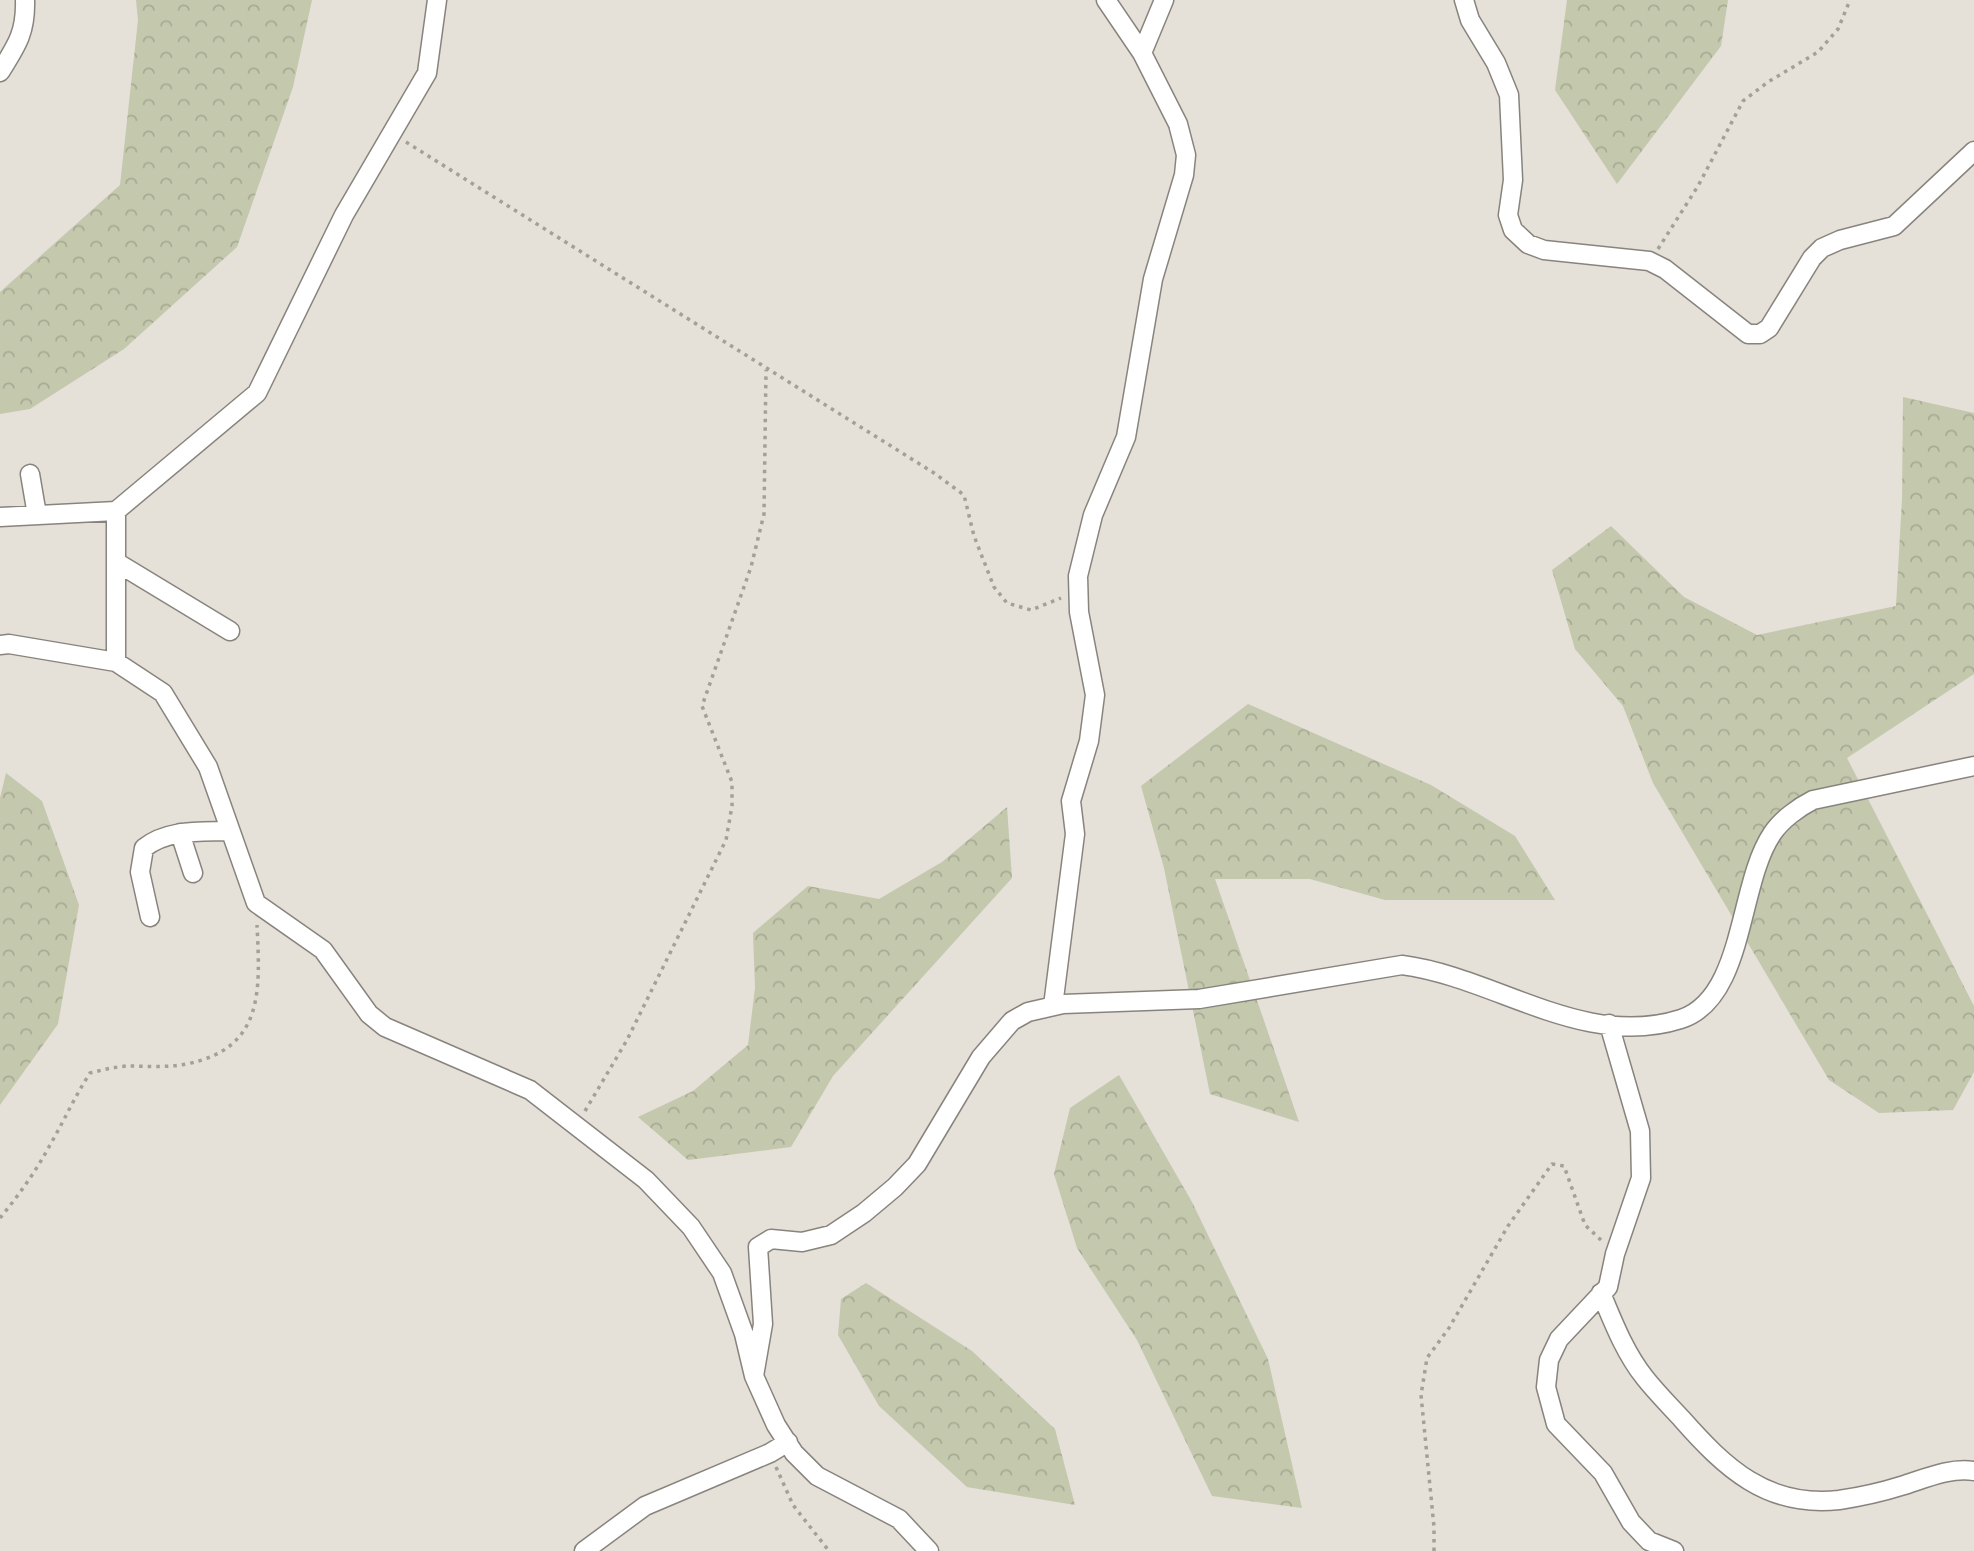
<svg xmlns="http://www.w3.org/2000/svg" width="1974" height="1551" font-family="Spectral,serif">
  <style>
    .forest { fill: url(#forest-crowns) }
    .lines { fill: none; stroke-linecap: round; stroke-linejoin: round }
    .minor-casing { stroke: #88847d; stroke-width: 21 }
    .path { stroke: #a39f99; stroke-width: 3.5; stroke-dasharray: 3.5 5; stroke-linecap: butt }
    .minor { stroke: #fff; stroke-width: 18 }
  </style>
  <defs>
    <pattern id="forest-crowns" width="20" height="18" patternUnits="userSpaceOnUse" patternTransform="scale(1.75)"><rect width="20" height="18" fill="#c4c8ad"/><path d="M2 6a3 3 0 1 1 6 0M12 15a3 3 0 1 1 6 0" fill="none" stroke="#a8ab94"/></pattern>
  </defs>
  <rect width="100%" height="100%" fill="#e5e0d8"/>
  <!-- forest -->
  <path class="forest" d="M 136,0 L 312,0 L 293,87 L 237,247 L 124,349 L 30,409 L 0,414 L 0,292 L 120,185 L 138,20 Z
    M 1567,0 L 1728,0 L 1721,46 L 1617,184 L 1555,90 Z
    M 1903,397 L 1974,413 L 1974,674 L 1847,758 L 1974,1006 L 1974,1072 L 1953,1110 L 1879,1113 L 1829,1080 L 1653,783 L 1623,706 L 1575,649 L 1552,570 L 1611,526 L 1684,597 L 1757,635 L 1896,606 L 1902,499 Z
    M 1248,704 L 1431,785 L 1515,836 L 1555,900 L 1385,900 L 1310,879 L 1215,879 L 1299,1122 L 1210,1094 L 1164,868 L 1141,786 Z
    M 6,773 L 42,801 L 79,905 L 58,1024 L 0,1105 L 0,798 Z
    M 1007,807 L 1012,878 L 833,1076 L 791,1147 L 688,1160 L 638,1117 L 693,1091 L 748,1045 L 755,988 L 753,933 L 808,886 L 879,899 L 942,862 Z
    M 1119,1075 L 1192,1202 L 1268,1359 L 1302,1508 L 1212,1496 L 1137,1340 L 1077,1248 L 1054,1174 L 1070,1108 Z
    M 866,1283 L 972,1351 L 1055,1429 L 1075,1505 L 967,1487 L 879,1406 L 838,1335 L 841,1299 Z"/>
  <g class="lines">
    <!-- minor casing -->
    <g class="minor-casing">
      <path id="minor" d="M 1464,0 L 1470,20 L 1496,63 L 1509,95 L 1513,180 L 1508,215 L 1513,230 L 1528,244 L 1544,250 L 1649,261 L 1665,269 L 1748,334 L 1760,334 L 1769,328 L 1812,258 L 1822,248 L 1840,240 L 1894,226 L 1974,151
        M 1142,53 L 1164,0
        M 0,72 C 17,45 26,32 25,0
        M 30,474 L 37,515
        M 116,511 L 116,662 L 163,693 L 208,767 L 256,903 L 323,950 L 369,1014 L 385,1027 L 530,1090 L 646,1180 L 691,1227 L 722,1273 L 744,1334 L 754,1376 L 776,1425 L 794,1453 L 817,1476 L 899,1519 L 929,1551
        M 0,517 L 116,511 L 257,393 L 344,215 L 427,73 L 437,0
        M 116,562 L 230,631
        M 0,645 L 9,644 L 116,662
        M 180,833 L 193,873
        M 150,917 L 140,872 L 144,848 C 168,829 200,832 229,831
        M 1053,1006 L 1075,834 L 1071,801 L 1089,741 L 1095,695 L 1079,612 L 1078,576 L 1093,515 L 1126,437 L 1153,279 L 1184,175 L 1186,155 L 1178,124 L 1142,53 L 1106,0
        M 1609,1024 L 1640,1131 L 1641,1178 L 1615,1254 L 1608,1287 L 1559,1339 L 1549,1360 L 1546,1387 L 1556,1424 L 1603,1473 L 1631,1522 L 1649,1541 L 1674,1551
        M 1601,1293 C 1613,1322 1625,1353 1645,1378 C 1656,1392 1669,1405 1681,1418 C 1725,1468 1767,1508 1839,1500 C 1859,1497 1882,1492 1901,1486 C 1924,1479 1950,1467 1974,1471
        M 754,1376 L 763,1324 L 758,1247 L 771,1239 L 802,1242 L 831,1235 L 864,1213 L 895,1187 L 917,1164 L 981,1057 L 1012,1021 L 1028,1012 L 1063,1004 L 1199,999 L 1402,965 C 1495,977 1584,1050 1681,1019 C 1745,998 1738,884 1772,834 C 1781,820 1799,807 1813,800 L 1974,766
        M 584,1551 L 645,1506 L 770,1453 L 788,1442"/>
    </g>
    <!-- path -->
    <path class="path" d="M 406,142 L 934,473 L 964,495 L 974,536 L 994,587 L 1007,603 L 1031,610 L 1061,598
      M 1658,249 L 1698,186 L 1743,101 L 1768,82 L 1818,52 L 1838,29 L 1850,0
      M 585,1111 L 627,1040 L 726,840 L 732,806 L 732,782 L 702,706 L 751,567 L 764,514 L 766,370
      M 0,1218 C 19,1195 36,1171 50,1145 C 64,1121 75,1096 90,1073 C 102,1070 114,1067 127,1066 C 146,1066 167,1068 186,1064 C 265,1049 260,989 257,925
      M 776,1467 L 793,1505 L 829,1551
      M 1434,1551 L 1434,1527 L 1421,1395 L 1427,1358 L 1449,1328 L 1508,1226 L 1552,1164 L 1564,1166 L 1585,1225 L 1602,1241"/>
    <!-- minor -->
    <use href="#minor" class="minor"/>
  </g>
</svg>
